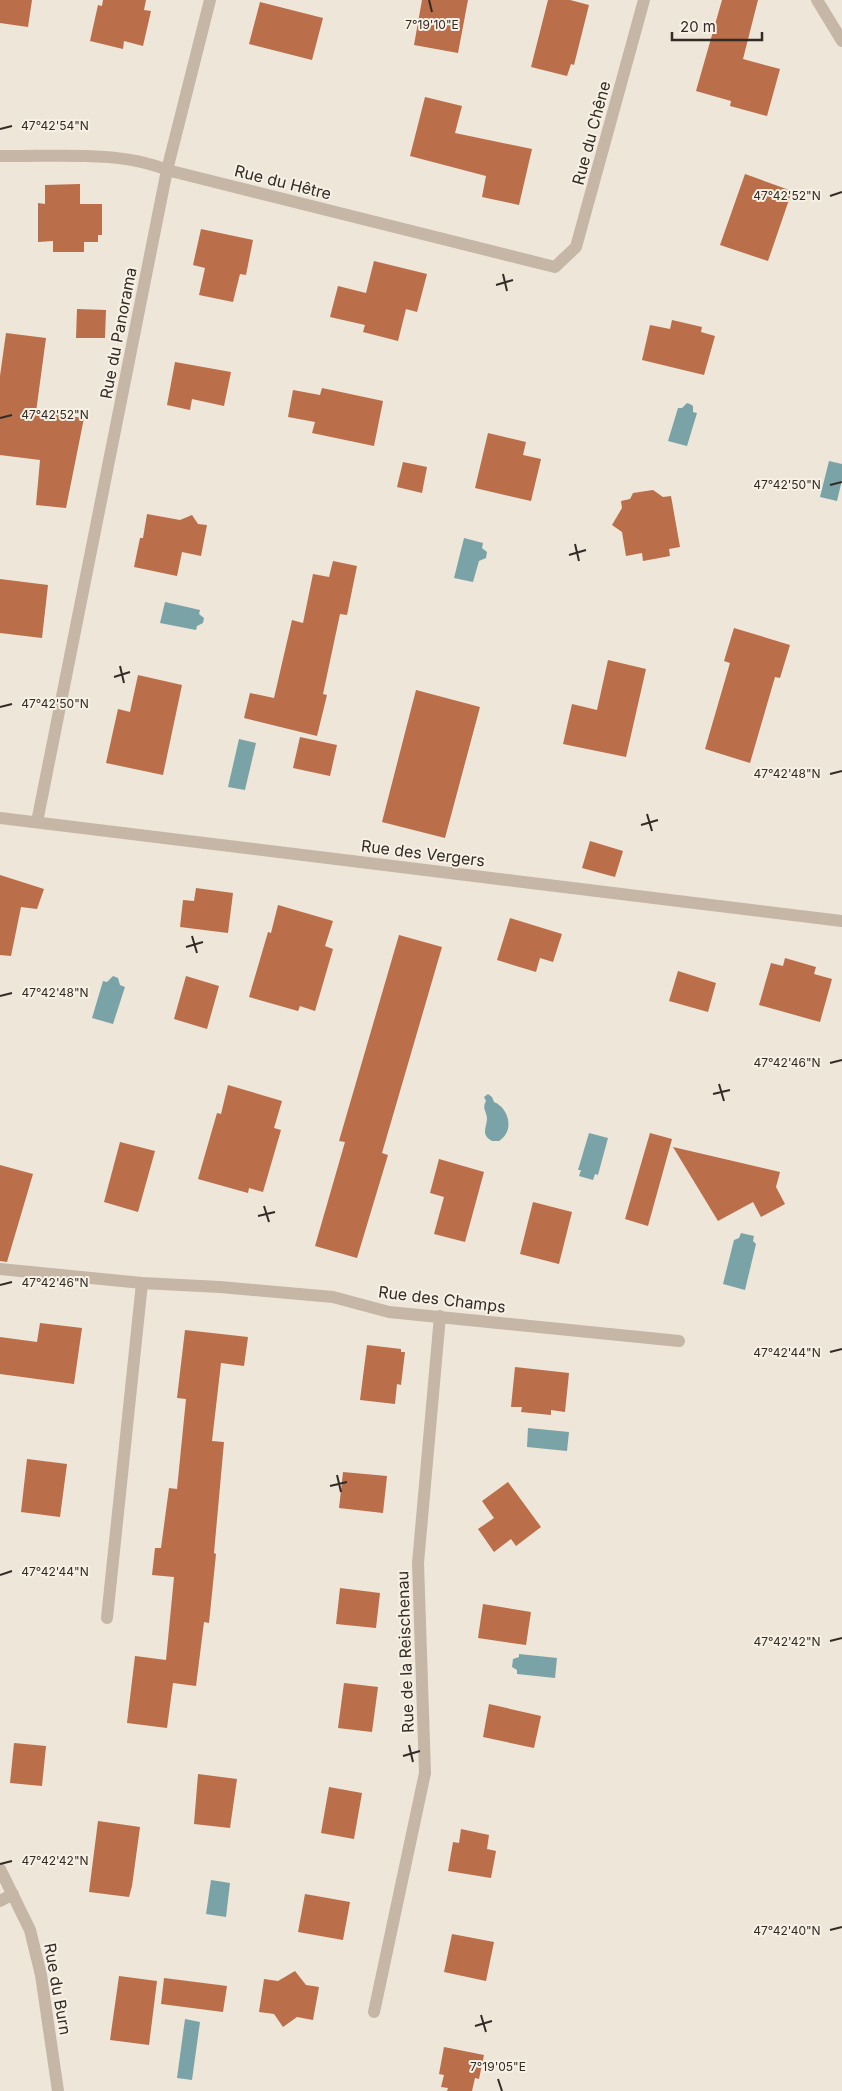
<svg xmlns="http://www.w3.org/2000/svg" width="842" height="2091" font-family="Inter,sans-serif">
  <style>
    .water { fill: #7aa3a8 }
    .building { fill: #ba6e4a }
    .lines { fill: none; stroke-linecap: round; stroke-linejoin: round }
    .minor { stroke: #c5b6a6; stroke-width: 12 }
    .ticks { fill: none; stroke: #322b26; stroke-width: 2 }
    .labels { text-anchor: middle; stroke-width: 4; stroke-linejoin: round; paint-order: stroke }
    .street-label { font-size: 16px; fill: #322b26; stroke: #f7f0e4 }
    .ticks-label { font-size: 12px; text-anchor: middle; fill: #322b26; stroke: #f7f0e4; stroke-width: 4; stroke-linejoin: round; paint-order: stroke }
  </style>
  <rect width="100%" height="100%" fill="#eee6d9"/>
  <!-- water -->
  <path class="water" d="M 687,403 L 690,404 L 693,406 L 693,412 L 697,413 L 687,446 L 668,441 L 678,408 L 682,408 Z
    M 829,461 L 842,464 L 842,480 L 837,501 L 820,497 Z
    M 464,538 L 483,543 L 482,548 L 487,552 L 486,558 L 479,561 L 473,582 L 454,578 Z
    M 165,602 L 200,610 L 199,614 L 204,618 L 203,623 L 197,626 L 196,630 L 160,623 Z
    M 239,739 L 256,743 L 245,790 L 228,787 Z
    M 113,976 L 118,978 L 120,985 L 125,987 L 113,1024 L 92,1018 L 103,981 L 107,982 Z
    M 488,1094 L 492,1097 L 494,1102 C 509,1108 515,1131 499,1141 L 492,1141 C 480,1134 487,1128 487,1118 C 486,1110 482,1109 486,1101 L 484,1097 Z
    M 589,1133 L 608,1138 L 598,1175 L 595,1174 L 593,1180 L 579,1176 L 581,1170 L 578,1170 Z
    M 741,1233 L 754,1236 L 753,1241 L 756,1244 L 745,1290 L 723,1284 L 734,1240 L 739,1238 Z
    M 528,1428 L 569,1432 L 567,1451 L 527,1447 Z
    M 519,1654 L 557,1658 L 555,1678 L 517,1674 L 517,1670 L 512,1667 L 513,1659 L 519,1657 Z
    M 211,1880 L 230,1883 L 226,1917 L 206,1914 Z
    M 185,2019 L 200,2022 L 192,2080 L 177,2078 Z"/>
  <!-- building -->
  <path class="building" d="M 0,0 L 32,0 L 28,27 L 0,23 Z
    M 103,0 L 146,0 L 144,10 L 151,11 L 143,46 L 124,41 L 123,49 L 90,41 L 98,5 L 102,6 Z
    M 422,0 L 468,0 L 458,53 L 414,45 Z
    M 548,0 L 570,0 L 589,5 L 574,65 L 571,64 L 567,76 L 531,67 Z
    M 722,0 L 758,0 L 743,59 L 780,69 L 767,116 L 730,106 L 731,101 L 696,91 Z
    M 260,2 L 323,18 L 312,60 L 249,44 Z
    M 425,97 L 462,106 L 455,133 L 532,149 L 519,205 L 482,197 L 486,176 L 410,156 Z
    M 745,174 L 792,191 L 768,261 L 720,245 Z
    M 80,184 L 80,204 L 102,204 L 102,235 L 98,235 L 98,242 L 84,242 L 84,252 L 53,252 L 53,241 L 38,242 L 38,203 L 45,204 L 45,185 Z
    M 201,229 L 253,240 L 246,275 L 240,274 L 233,302 L 199,295 L 205,268 L 193,265 Z
    M 374,261 L 427,274 L 417,312 L 406,309 L 398,341 L 363,332 L 365,325 L 330,317 L 338,286 L 366,293 Z
    M 77,309 L 106,310 L 105,338 L 76,338 Z
    M 672,320 L 702,327 L 701,332 L 715,336 L 704,375 L 642,360 L 650,325 L 670,329 Z
    M 6,333 L 46,338 L 36,412 L 84,418 L 66,508 L 36,505 L 40,460 L 0,455 L 0,376 Z
    M 175,362 L 231,372 L 224,406 L 192,399 L 190,410 L 167,405 Z
    M 322,388 L 383,401 L 374,446 L 312,433 L 315,422 L 288,417 L 293,390 L 320,395 Z
    M 488,433 L 526,442 L 523,455 L 541,459 L 531,501 L 475,488 Z
    M 403,462 L 427,467 L 422,493 L 397,487 Z
    M 653,490 L 663,497 L 671,496 L 680,547 L 669,549 L 670,556 L 643,561 L 642,553 L 626,556 L 622,532 L 612,525 L 622,508 L 621,501 L 630,499 L 633,493 Z
    M 147,514 L 180,520 L 192,515 L 198,524 L 207,525 L 201,556 L 182,552 L 177,576 L 134,567 L 140,538 L 143,538 Z
    M 333,561 L 357,566 L 347,615 L 340,614 L 323,694 L 327,695 L 317,736 L 244,718 L 250,693 L 274,698 L 292,620 L 303,623 L 313,574 L 329,577 Z
    M 0,579 L 48,585 L 42,638 L 0,633 Z
    M 734,628 L 790,645 L 780,678 L 775,677 L 750,763 L 705,749 L 730,663 L 724,661 Z
    M 608,660 L 646,669 L 626,757 L 563,744 L 572,704 L 597,710 Z
    M 138,675 L 182,685 L 163,775 L 106,763 L 118,709 L 130,712 Z
    M 416,690 L 480,707 L 445,838 L 382,822 Z
    M 300,737 L 337,745 L 330,776 L 293,768 Z
    M 590,841 L 623,851 L 615,877 L 582,868 Z
    M 0,875 L 44,889 L 37,909 L 21,907 L 11,956 L 0,955 Z
    M 196,888 L 233,893 L 228,933 L 180,927 L 183,900 L 194,901 Z
    M 278,905 L 333,921 L 325,946 L 333,949 L 315,1011 L 300,1006 L 298,1011 L 249,997 L 268,932 L 271,933 Z
    M 510,918 L 562,934 L 553,962 L 540,958 L 536,972 L 497,960 Z
    M 399,935 L 442,947 L 382,1153 L 388,1155 L 357,1258 L 315,1246 L 345,1142 L 339,1141 Z
    M 785,958 L 816,967 L 814,974 L 832,979 L 820,1022 L 759,1005 L 771,963 L 783,966 Z
    M 678,971 L 716,983 L 708,1012 L 669,1001 Z
    M 186,976 L 219,986 L 207,1029 L 174,1019 Z
    M 228,1085 L 282,1101 L 274,1128 L 281,1130 L 263,1192 L 249,1188 L 248,1193 L 198,1179 L 217,1113 L 221,1114 Z
    M 650,1133 L 672,1139 L 648,1226 L 625,1219 Z
    M 120,1142 L 155,1151 L 138,1212 L 104,1202 Z
    M 673,1147 L 780,1172 L 776,1187 L 785,1204 L 761,1217 L 753,1202 L 718,1221 Z
    M 439,1159 L 484,1172 L 465,1242 L 434,1234 L 444,1197 L 430,1193 Z
    M 0,1165 L 33,1174 L 7,1262 L 0,1261 Z
    M 533,1202 L 572,1212 L 559,1264 L 520,1254 Z
    M 40,1323 L 82,1328 L 74,1384 L 0,1374 L 0,1337 L 37,1342 Z
    M 185,1330 L 248,1337 L 244,1366 L 221,1363 L 212,1441 L 224,1442 L 214,1553 L 216,1554 L 209,1623 L 204,1622 L 196,1686 L 173,1683 L 167,1728 L 127,1723 L 135,1656 L 166,1660 L 174,1577 L 152,1575 L 155,1548 L 161,1548 L 169,1488 L 177,1489 L 186,1399 L 177,1398 Z
    M 367,1345 L 401,1349 L 401,1352 L 405,1352 L 401,1385 L 397,1384 L 395,1404 L 360,1400 Z
    M 515,1367 L 569,1373 L 565,1412 L 551,1410 L 551,1415 L 521,1412 L 522,1407 L 511,1407 Z
    M 27,1459 L 67,1464 L 60,1517 L 21,1512 Z
    M 343,1472 L 387,1476 L 383,1513 L 339,1508 Z
    M 508,1482 L 541,1527 L 516,1546 L 511,1539 L 494,1552 L 478,1529 L 494,1518 L 482,1501 Z
    M 340,1588 L 380,1593 L 376,1628 L 336,1624 Z
    M 483,1604 L 531,1612 L 526,1645 L 478,1638 Z
    M 344,1683 L 378,1687 L 372,1732 L 338,1728 Z
    M 489,1704 L 541,1716 L 534,1748 L 483,1737 Z
    M 14,1743 L 46,1746 L 42,1786 L 10,1783 Z
    M 198,1774 L 237,1779 L 230,1828 L 194,1824 Z
    M 329,1787 L 362,1793 L 354,1839 L 321,1833 Z
    M 98,1821 L 140,1827 L 132,1886 L 129,1897 L 89,1892 Z
    M 461,1829 L 489,1835 L 487,1849 L 496,1851 L 491,1878 L 448,1871 L 453,1842 L 459,1843 Z
    M 305,1894 L 350,1902 L 343,1940 L 298,1932 Z
    M 452,1934 L 494,1942 L 486,1981 L 444,1972 Z
    M 295,1971 L 306,1985 L 319,1987 L 313,2020 L 297,2017 L 283,2027 L 274,2014 L 259,2012 L 264,1979 L 278,1981 Z
    M 119,1976 L 157,1981 L 149,2045 L 110,2040 Z
    M 164,1978 L 227,1986 L 223,2012 L 161,2004 Z
    M 444,2047 L 484,2055 L 479,2079 L 475,2078 L 472,2091 L 447,2091 L 448,2088 L 441,2087 L 444,2075 L 439,2074 Z"/>
  <g class="lines">
    <!-- minor -->
    <path class="minor" d="M 817,0 L 842,41
      M 0,156 C 52,157 119,150 167,170 L 555,267 L 576,247 L 644,0
      M 0,818 L 842,921
      M 37,822 L 167,170 L 210,0
      M 0,1269 L 142,1283 L 220,1287 L 333,1297 L 389,1312 L 679,1341
      M 107,1618 L 142,1283
      M 0,1869 L 30,1930 L 41,1975 L 58,2091
      M 0,1901 L 13,1894
      M 374,2012 L 425,1773 L 418,1563 L 440,1316"/>
  </g>
  <!-- ticks -->
  <path class="ticks" d="M 429,0 L 432,12M 0,129 L 12,126M 830,196 L 842,192M 503,274 L 507,291M 496,285 L 513,280M 0,418 L 12,415M 830,485 L 842,482M 575,544 L 579,561M 569,555 L 586,550M 120,666 L 124,683M 114,677 L 130,672M 0,707 L 12,704M 830,774 L 842,771M 647,814 L 652,831M 641,825 L 658,820M 192,936 L 197,953M 186,947 L 203,942M 0,996 L 12,993M 830,1063 L 842,1060M 719,1084 L 724,1101M 713,1094 L 730,1090M 264,1206 L 269,1222M 258,1216 L 275,1212M 0,1285 L 12,1282M 830,1352 L 842,1349M 337,1475 L 341,1492M 330,1486 L 347,1482M 0,1575 L 12,1571M 830,1641 L 842,1638M 409,1745 L 413,1762M 403,1756 L 420,1751M 0,1864 L 12,1861M 830,1930 L 842,1927M 481,2015 L 486,2032M 475,2026 L 492,2021M 498,2079 L 502,2091"/>
  <g class="labels">
    <!-- street labels -->
    <g class="street-label">
      <text transform="translate(591 133) rotate(-75)" y="6">Rue du Chêne</text>
      <text transform="translate(283 182) rotate(14)" y="6">Rue du Hêtre</text>
      <text transform="translate(118 333) rotate(-79)" y="6">Rue du Panorama</text>
      <text transform="translate(423 853) rotate(7)" y="6">Rue des Vergers</text>
      <text transform="translate(442 1299) rotate(7)" y="6">Rue des Champs</text>
      <text transform="translate(405 1652) rotate(-92)" y="6">Rue de la Reischenau</text>
      <text transform="translate(58 1989) rotate(80)" y="6">Rue du Burn</text>
    </g>
  </g>
  <g class="ticks-label">
    <text x="432" y="29">7°19'10"E</text>
    <text x="55" y="130">47°42'54"N</text>
    <text x="787" y="200">47°42'52"N</text>
    <text x="55" y="419">47°42'52"N</text>
    <text x="787" y="489">47°42'50"N</text>
    <text x="55" y="708">47°42'50"N</text>
    <text x="787" y="778">47°42'48"N</text>
    <text x="55" y="997">47°42'48"N</text>
    <text x="787" y="1067">47°42'46"N</text>
    <text x="55" y="1287">47°42'46"N</text>
    <text x="787" y="1357">47°42'44"N</text>
    <text x="55" y="1576">47°42'44"N</text>
    <text x="787" y="1646">47°42'42"N</text>
    <text x="55" y="1865">47°42'42"N</text>
    <text x="787" y="1935">47°42'40"N</text>
    <text x="498" y="2071">7°19'05"E</text>
  </g>
  <!-- scale -->
  <path d="M672 32v8h90v-8" fill="none" stroke="#322b26" stroke-width="2.5"/>
  <text x="680" y="32" font-size="15" fill="#322b26" stroke="#f7f0e4" stroke-width="4" paint-order="stroke">20 m</text>
</svg>
